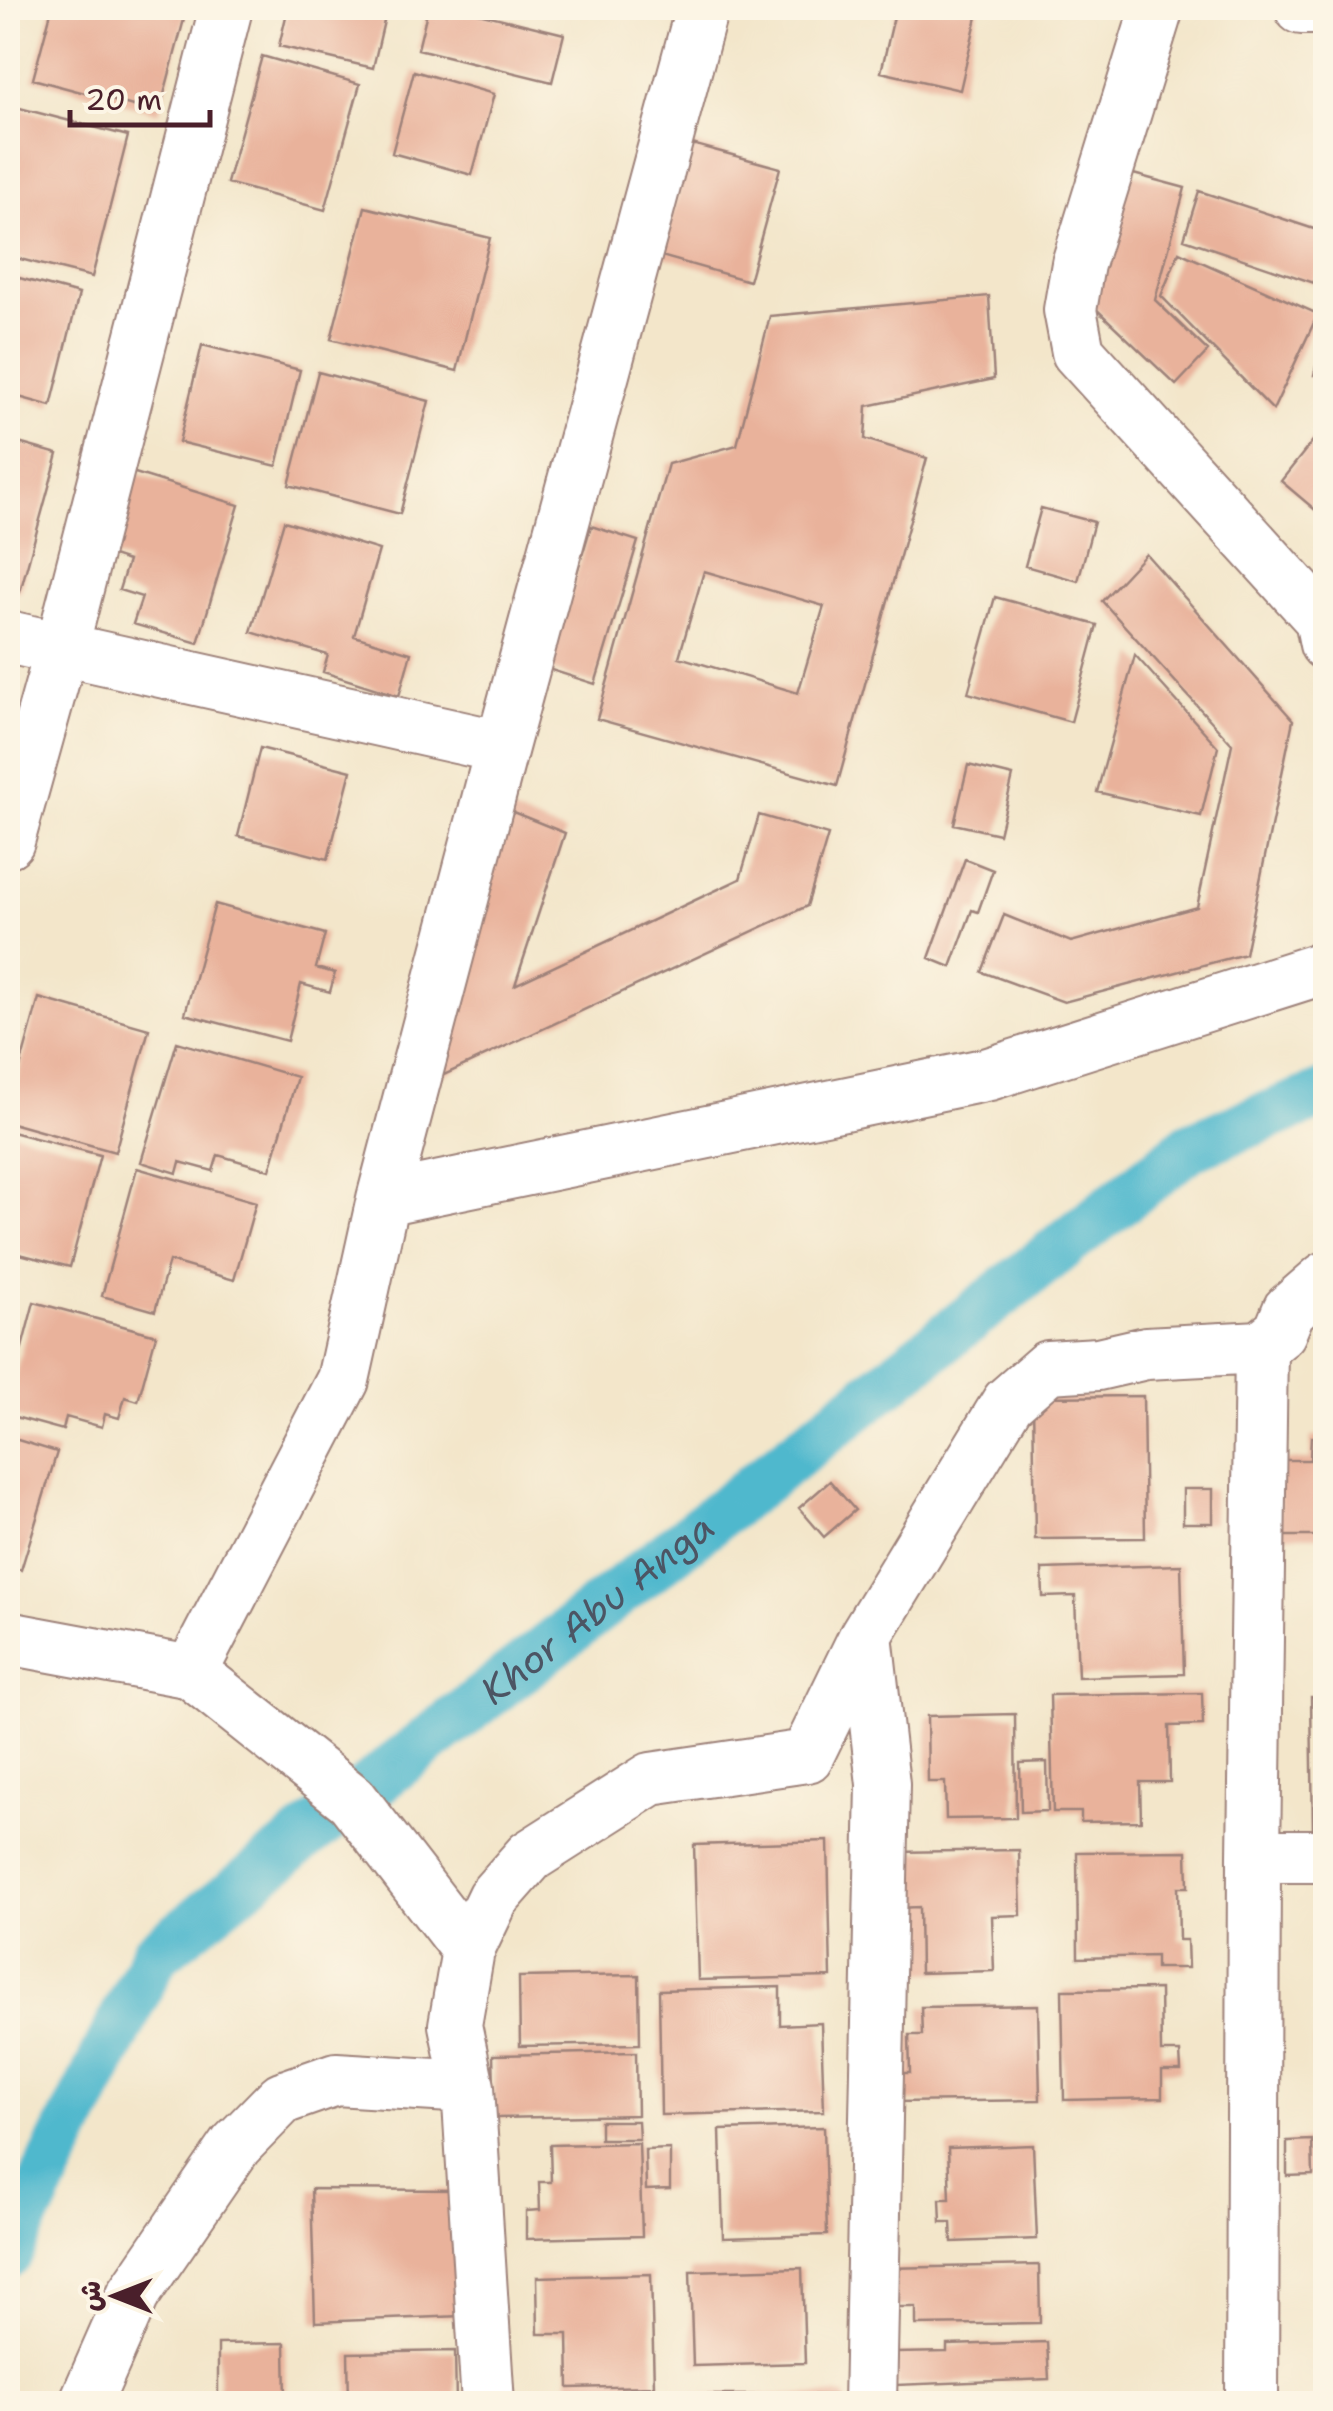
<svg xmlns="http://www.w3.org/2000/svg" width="1333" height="2411" font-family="'Shantell Sans','Playpen Sans Arabic',sans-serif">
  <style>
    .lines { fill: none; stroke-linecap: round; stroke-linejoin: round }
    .canal { stroke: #4fb8cd; stroke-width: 50 }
    .building { fill: #e9b29b; fill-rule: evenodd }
    .street-casing { stroke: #9e827a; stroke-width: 56 }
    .street { stroke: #fff; stroke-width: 52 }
    .labels { text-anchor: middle; stroke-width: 10; stroke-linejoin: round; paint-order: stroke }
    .water-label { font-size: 38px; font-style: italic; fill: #4c5564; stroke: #fcf5e5 }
  </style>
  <rect width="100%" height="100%" fill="#fcf5e5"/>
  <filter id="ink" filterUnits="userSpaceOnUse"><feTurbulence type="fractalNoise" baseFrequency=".01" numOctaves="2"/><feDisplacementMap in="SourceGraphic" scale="20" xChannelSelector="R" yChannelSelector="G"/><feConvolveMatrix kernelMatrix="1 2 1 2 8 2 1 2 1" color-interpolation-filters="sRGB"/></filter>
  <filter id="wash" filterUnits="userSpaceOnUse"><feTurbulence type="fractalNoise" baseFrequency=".0048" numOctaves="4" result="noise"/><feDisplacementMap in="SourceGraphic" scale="40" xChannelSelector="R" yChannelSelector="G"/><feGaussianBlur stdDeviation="2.25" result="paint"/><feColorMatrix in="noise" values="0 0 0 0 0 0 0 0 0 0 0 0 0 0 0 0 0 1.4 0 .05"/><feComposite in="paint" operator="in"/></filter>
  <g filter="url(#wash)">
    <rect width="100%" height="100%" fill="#f3e6ca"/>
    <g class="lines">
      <!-- canal -->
      <path class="canal" id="s1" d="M 8,2254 L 155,1954 L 1191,1146 L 1326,1093"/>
    </g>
    <g id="blocks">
      <!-- building -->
      <path class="building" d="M 52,8 L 187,8 L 159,113 L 33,79 Z
        M 288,8 L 387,8 L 373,68 L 279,46 Z
        M 428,8 L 458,8 L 564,34 L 552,82 L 418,49 Z
        M 896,8 L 979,8 L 960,90 L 881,72 Z
        M 262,56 L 360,84 L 325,210 L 227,183 Z
        M 414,71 L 494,94 L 472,175 L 392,153 Z
        M 8,105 L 128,136 L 92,277 L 8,256 Z
        M 692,144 L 780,168 L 749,281 L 661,256 Z
        M 1126,172 L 1185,188 L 1155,300 L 1208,351 L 1176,385 L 1091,304 Z
        M 1199,191 L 1326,233 L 1326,248 L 1314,283 L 1184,239 Z
        M 365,207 L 490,238 L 457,371 L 331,339 Z
        M 1179,252 L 1318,314 L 1273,410 L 1161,296 Z
        M 8,275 L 79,294 L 51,406 L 8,394 Z
        M 989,296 L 994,379 L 867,406 L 865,439 L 927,458 L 837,786 L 597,719 L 668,464 L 737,445 L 770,316 ZM 704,571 L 824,606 L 798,693 L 679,657 Z
        M 1324,331 L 1326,375 L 1314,375 Z
        M 202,345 L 300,370 L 277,466 L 179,442 Z
        M 318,372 L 429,401 L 400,514 L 289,485 Z
        M 1319,433 L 1326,434 L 1326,519 L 1281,481 Z
        M 8,440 L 58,454 L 20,592 L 8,588 Z
        M 122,469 L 239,505 L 198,643 L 133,624 L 142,597 L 119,590 L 128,561 L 97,551 Z
        M 1041,508 L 1094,522 L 1078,581 L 1025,566 Z
        M 284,521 L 379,550 L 354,636 L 411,653 L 399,696 L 323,672 L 328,655 L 251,632 Z
        M 591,526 L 638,541 L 595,684 L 548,669 Z
        M 1146,554 L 1293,720 L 1245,954 L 1064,1002 L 982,972 L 1004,915 L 1071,942 L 1197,907 L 1232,744 L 1102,601 Z
        M 995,597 L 1097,625 L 1071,722 L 968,693 Z
        M 1135,655 L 1218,747 L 1201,816 L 1097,792 Z
        M 260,748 L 351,771 L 328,859 L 238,836 Z
        M 968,765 L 1013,776 L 999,834 L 954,824 Z
        M 508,810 L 565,833 L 515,985 L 740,879 L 759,815 L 828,835 L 807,906 L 431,1081 Z
        M 965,859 L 993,870 L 978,912 L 972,910 L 951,967 L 929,958 Z
        M 215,904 L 325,934 L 316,968 L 335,973 L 330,992 L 301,984 L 287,1041 L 185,1014 Z
        M 39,998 L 149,1029 L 115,1152 L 8,1122 L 8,1111 Z
        M 177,1042 L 297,1077 L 270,1170 L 218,1155 L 213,1171 L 180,1162 L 177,1173 L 141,1162 Z
        M 8,1131 L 100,1155 L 70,1267 L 8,1251 Z
        M 137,1168 L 256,1202 L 234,1280 L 169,1261 L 155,1311 L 102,1296 Z
        M 34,1302 L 156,1335 L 138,1401 L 125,1397 L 119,1418 L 105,1414 L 102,1427 L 66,1417 L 63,1430 L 8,1415 L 8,1401 Z
        M 1143,1396 L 1145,1538 L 1035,1539 L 1033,1397 Z
        M 8,1437 L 57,1452 L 21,1570 L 8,1566 Z
        M 1311,1437 L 1326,1437 L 1326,1536 L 1279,1536 L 1279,1460 L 1310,1460 Z
        M 830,1481 L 855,1510 L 824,1537 L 799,1508 Z
        M 1183,1489 L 1213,1489 L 1213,1523 L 1183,1523 Z
        M 1181,1565 L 1184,1674 L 1078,1677 L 1075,1596 L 1043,1597 L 1042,1569 Z
        M 1202,1693 L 1203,1725 L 1169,1726 L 1170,1782 L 1140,1782 L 1141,1821 L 1081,1822 L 1081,1812 L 1053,1812 L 1050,1695 Z
        M 1311,1697 L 1326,1697 L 1326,1832 L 1313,1833 Z
        M 1015,1714 L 1016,1818 L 946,1819 L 945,1782 L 928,1782 L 927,1716 Z
        M 1047,1762 L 1048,1811 L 1021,1812 L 1020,1763 Z
        M 828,1841 L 831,1977 L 698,1980 L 694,1845 Z
        M 1019,1850 L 1021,1915 L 992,1916 L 994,1971 L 920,1973 L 919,1907 L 896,1908 L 895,1852 Z
        M 1187,1851 L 1188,1887 L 1178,1887 L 1179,1940 L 1187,1940 L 1188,1968 L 1156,1968 L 1156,1956 L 1078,1958 L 1077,1852 Z
        M 639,1975 L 640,2044 L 520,2046 L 519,1977 Z
        M 780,1987 L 780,2025 L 821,2023 L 824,2111 L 661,2115 L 659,1990 Z
        M 1160,1989 L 1161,2052 L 1180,2052 L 1181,2071 L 1162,2071 L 1162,2098 L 1064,2100 L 1062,1990 Z
        M 1038,2005 L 1040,2100 L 894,2102 L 894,2073 L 910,2073 L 909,2035 L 922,2035 L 921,2007 Z
        M 1314,2040 L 1326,2040 L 1326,2129 L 1315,2130 Z
        M 636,2052 L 637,2115 L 495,2118 L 493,2055 Z
        M 600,2121 L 638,2121 L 639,2139 L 600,2139 Z
        M 824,2127 L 827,2235 L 723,2238 L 720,2130 Z
        M 1312,2140 L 1313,2175 L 1287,2176 L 1287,2141 Z
        M 639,2143 L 642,2236 L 526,2239 L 526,2211 L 540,2210 L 539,2182 L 551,2182 L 550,2145 Z
        M 1033,2145 L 1037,2239 L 952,2242 L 951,2222 L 941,2222 L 940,2199 L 950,2199 L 948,2148 Z
        M 670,2149 L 670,2189 L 646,2190 L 645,2150 Z
        M 311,2189 L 458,2190 L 461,2316 L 315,2322 Z
        M 1039,2265 L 1040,2323 L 916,2325 L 916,2307 L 883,2307 L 883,2268 Z
        M 802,2268 L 805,2363 L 693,2366 L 690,2271 Z
        M 651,2274 L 654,2386 L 569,2388 L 568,2334 L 538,2334 L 537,2277 Z
        M 1317,2332 L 1326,2332 L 1326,2404 L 1318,2404 Z
        M 1047,2342 L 1049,2379 L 896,2385 L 895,2353 L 947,2352 L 947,2345 Z
        M 285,2343 L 286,2404 L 218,2404 L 218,2344 Z
        M 455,2351 L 456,2404 L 349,2404 L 348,2353 Z
        M 682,2395 L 845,2395 L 845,2404 L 682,2404 Z"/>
    </g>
  </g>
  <g filter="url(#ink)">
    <use href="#blocks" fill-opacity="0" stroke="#9e827a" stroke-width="2.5"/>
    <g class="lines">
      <!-- street casing -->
      <g class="street-casing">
        <path id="street" d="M 1157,8 L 1078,264 L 1070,310 L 1078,352 L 1321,619 L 1326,644
          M 1301,8 L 1326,8
          M 8,637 L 502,747
          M 8,841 L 61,651 L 226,8
          M 383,1199 L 989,1074 L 1326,967
          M 866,1635 L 883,1784 L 870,2404
          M 8,1638 L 191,1672 L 352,1800 L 468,1950
          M 191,1672 L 343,1380 L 383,1199 L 502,747 L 702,8
          M 1254,1856 L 1326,1856
          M 85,2404 L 133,2295 L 236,2145 L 282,2098 L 336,2079 L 468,2087
          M 488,2404 L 468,2087 L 455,2025 L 468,1950 L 493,1898 L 530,1856 L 651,1779 L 807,1756 L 866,1635 L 1008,1402 L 1048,1367 L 1098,1364 L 1146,1353 L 1261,1347
          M 1252,2404 L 1254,1856 L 1261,1347 L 1280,1332 L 1289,1310 L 1326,1278"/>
      </g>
      <!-- street -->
      <use href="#street" class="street"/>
    </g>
  </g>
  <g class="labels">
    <!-- water labels -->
    <g class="water-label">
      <text dy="13" stroke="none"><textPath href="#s1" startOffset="895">Khor Abu Anga</textPath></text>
    </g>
  </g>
  <!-- margin -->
  <rect width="1333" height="2411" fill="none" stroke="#fcf5e5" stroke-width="40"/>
  <!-- north arrow -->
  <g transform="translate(115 2296) rotate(270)" stroke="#fcf5e5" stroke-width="8" paint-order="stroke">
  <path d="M0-8L18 38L0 25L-18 38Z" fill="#4a1f2b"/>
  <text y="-15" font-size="28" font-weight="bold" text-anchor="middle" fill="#4a1f2b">ش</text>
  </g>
  <!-- scale -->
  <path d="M70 110v15h140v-15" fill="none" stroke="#4a1f2b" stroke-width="5"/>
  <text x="85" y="110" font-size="30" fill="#4a1f2b" stroke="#fcf5e5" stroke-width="8" paint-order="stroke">20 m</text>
</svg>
